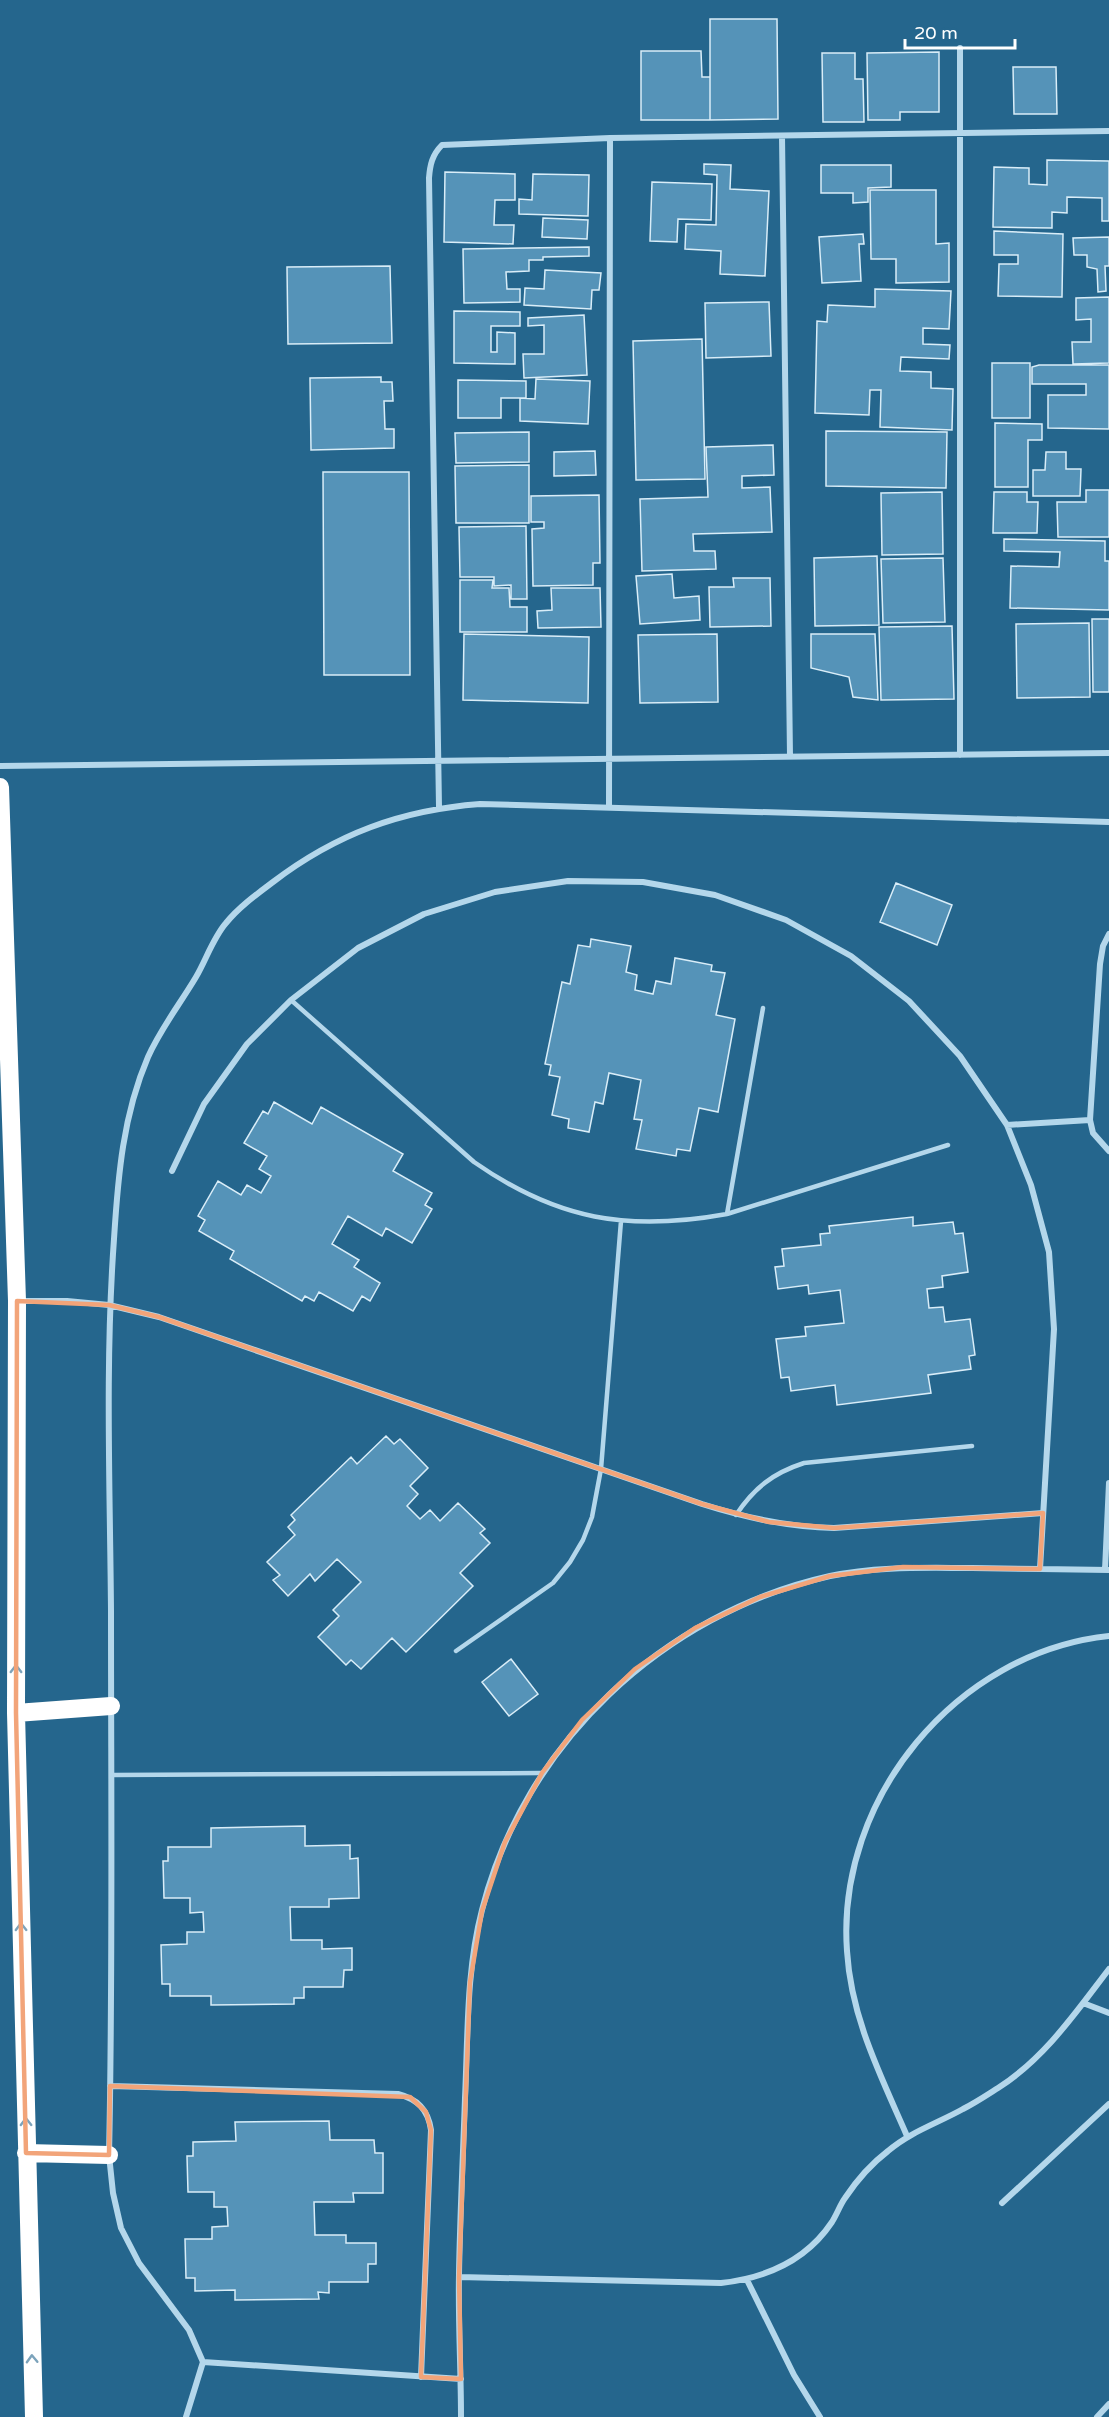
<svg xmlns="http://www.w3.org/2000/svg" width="1109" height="2417" font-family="'Varela Round',sans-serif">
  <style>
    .building { fill: #5593b8; stroke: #d9edf8; stroke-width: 1.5 }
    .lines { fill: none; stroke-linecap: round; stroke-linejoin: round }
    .lane { stroke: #b4d7eb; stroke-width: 4.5 }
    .street { stroke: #b4d7eb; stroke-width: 6 }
    .highway { stroke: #fff; stroke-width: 18 }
    .oneway { stroke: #7ca3bb }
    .marked { fill: none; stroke: #f2a479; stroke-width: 4.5; stroke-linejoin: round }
  </style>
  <rect width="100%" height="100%" fill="#25668d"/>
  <!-- building -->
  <path class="building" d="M 710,19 L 777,19 L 778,119 L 710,120 Z
    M 641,51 L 701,51 L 702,77 L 710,77 L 710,120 L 641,120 Z
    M 939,52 L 939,112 L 900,112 L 900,120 L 868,120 L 867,53 Z
    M 822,53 L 855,53 L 855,79 L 863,79 L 864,122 L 823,122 Z
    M 1013,67 L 1056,67 L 1057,114 L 1014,114 Z
    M 1047,160 L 1109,161 L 1109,221 L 1102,221 L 1102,198 L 1067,197 L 1067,213 L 1052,212 L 1052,228 L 993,227 L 994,167 L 1029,168 L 1029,184 L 1047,185 Z
    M 704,164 L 731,165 L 730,189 L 769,191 L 765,276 L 720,274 L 721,251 L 685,249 L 686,224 L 716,225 L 717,175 L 704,174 Z
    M 821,165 L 891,165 L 891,187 L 868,188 L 868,202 L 853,203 L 853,193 L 821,193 Z
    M 445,172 L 515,174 L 515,200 L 495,200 L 494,225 L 514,225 L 513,244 L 444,242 Z
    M 533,174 L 589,175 L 588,216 L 519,214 L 519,199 L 532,200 Z
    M 652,182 L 712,184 L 711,220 L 678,219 L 677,242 L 650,241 Z
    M 870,190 L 936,190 L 936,244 L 949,243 L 949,282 L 896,283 L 896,259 L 871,259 Z
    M 543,218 L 588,220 L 587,239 L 542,237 Z
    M 994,231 L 1063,234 L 1062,297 L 998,296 L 999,264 L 1018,264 L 1018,255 L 994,255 Z
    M 863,234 L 864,244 L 859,244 L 861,281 L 822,283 L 819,237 Z
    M 1109,237 L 1109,266 L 1105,266 L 1106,291 L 1098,292 L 1097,269 L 1087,267 L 1087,255 L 1074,255 L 1073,238 Z
    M 589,247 L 589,256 L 543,257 L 543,260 L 529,260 L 529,271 L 506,272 L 507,289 L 520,289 L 520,302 L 464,303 L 463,249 Z
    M 390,266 L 392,343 L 288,344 L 287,267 Z
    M 545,270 L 601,273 L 599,290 L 592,290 L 591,309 L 524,305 L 525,288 L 544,289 Z
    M 875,289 L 951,291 L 949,329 L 923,328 L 923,344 L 950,345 L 949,359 L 901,357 L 900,371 L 931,372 L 931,388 L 953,389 L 952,430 L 880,427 L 881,390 L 870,390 L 869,415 L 815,413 L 817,321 L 827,322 L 828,305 L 875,307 Z
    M 1109,297 L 1109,363 L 1073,364 L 1072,342 L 1091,342 L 1091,319 L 1076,320 L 1076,298 Z
    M 769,302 L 771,356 L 706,358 L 705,303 Z
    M 454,311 L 520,312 L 520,326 L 491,326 L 491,352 L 497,352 L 497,332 L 515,333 L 515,364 L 454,363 Z
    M 584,315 L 587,375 L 524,378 L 523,354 L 544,354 L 544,325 L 528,326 L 528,318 Z
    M 702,339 L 705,479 L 636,480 L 633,341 Z
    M 992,363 L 1030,363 L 1030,418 L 992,418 Z
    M 1039,365 L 1109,365 L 1109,429 L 1048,428 L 1048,395 L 1086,395 L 1086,384 L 1032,384 L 1032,367 Z
    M 381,377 L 381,382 L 392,382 L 393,401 L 384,401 L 385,429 L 394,429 L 394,448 L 311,450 L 310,378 Z
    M 536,379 L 590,381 L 588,424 L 520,421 L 520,398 L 535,399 Z
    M 458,380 L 526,381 L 526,398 L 501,398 L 501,418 L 458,418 Z
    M 995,423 L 1042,424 L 1042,440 L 1028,440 L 1028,487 L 995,487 Z
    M 826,431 L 947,432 L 946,488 L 826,486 Z
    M 529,432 L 529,462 L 456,463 L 455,433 Z
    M 773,445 L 774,475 L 742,476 L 742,488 L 770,487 L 772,532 L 693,534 L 694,551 L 715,551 L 716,569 L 642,571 L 640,499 L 708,497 L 706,447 Z
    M 595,451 L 596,475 L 554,476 L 554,452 Z
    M 1046,452 L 1066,452 L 1066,469 L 1081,469 L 1080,496 L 1033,496 L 1033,470 L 1045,470 Z
    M 529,465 L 529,523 L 456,523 L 455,466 Z
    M 323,472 L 409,472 L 410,675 L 324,675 Z
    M 1086,490 L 1109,490 L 1109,537 L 1058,537 L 1057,502 L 1086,502 Z
    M 942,492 L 943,554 L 882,555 L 881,493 Z
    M 994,492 L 1027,492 L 1027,502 L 1038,502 L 1037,533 L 993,533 Z
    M 599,495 L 600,563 L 593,563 L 593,585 L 533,586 L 532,529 L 544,528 L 544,522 L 531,522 L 531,496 Z
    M 526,526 L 527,599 L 511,599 L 511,585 L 494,586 L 494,577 L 460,577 L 459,527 Z
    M 1004,539 L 1105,541 L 1105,561 L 1109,561 L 1109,610 L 1010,608 L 1011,566 L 1059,567 L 1060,552 L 1004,551 Z
    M 877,556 L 879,625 L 815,626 L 814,558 Z
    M 943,558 L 945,622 L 883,623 L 881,559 Z
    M 672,574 L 674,598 L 699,596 L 700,620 L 640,624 L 636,576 Z
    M 733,578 L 770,578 L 771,626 L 710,627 L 709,587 L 734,587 Z
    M 460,580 L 493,580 L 492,588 L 509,588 L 510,607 L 527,607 L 527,632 L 460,632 Z
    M 551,588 L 600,588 L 601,627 L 538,628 L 537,611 L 552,610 Z
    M 1092,619 L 1109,619 L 1109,692 L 1093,692 Z
    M 1089,623 L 1090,697 L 1017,698 L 1016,624 Z
    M 952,626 L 954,699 L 881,700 L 879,627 Z
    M 464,634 L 589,637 L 588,703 L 463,700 Z
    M 717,634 L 718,702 L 640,703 L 638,635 Z
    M 811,634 L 875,634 L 878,700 L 853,697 L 849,677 L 811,668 Z
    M 896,883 L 952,905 L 937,945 L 880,922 Z
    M 591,939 L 631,946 L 626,972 L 637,975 L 635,990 L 653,994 L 656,981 L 671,984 L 675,958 L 712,965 L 711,971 L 725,973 L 716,1015 L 735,1019 L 718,1112 L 699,1108 L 690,1151 L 677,1149 L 676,1156 L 636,1149 L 642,1120 L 634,1119 L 641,1080 L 609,1073 L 603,1104 L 595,1102 L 589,1132 L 568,1128 L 569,1119 L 552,1115 L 560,1077 L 549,1075 L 551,1065 L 545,1064 L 562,982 L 570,984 L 578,945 L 590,947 Z
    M 274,1102 L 312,1124 L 321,1107 L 403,1154 L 393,1171 L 432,1193 L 425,1205 L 432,1209 L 412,1243 L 386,1228 L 382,1236 L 348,1216 L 332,1244 L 359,1260 L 354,1267 L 380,1283 L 370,1301 L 362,1296 L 353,1311 L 319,1292 L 314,1301 L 305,1296 L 302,1301 L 230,1259 L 234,1251 L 199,1231 L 205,1220 L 198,1216 L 218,1181 L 241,1195 L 247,1185 L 261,1193 L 271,1176 L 259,1169 L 267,1156 L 244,1143 L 263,1111 L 268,1114 Z
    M 913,1217 L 913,1226 L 953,1222 L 955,1234 L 963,1233 L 968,1272 L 942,1276 L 943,1287 L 927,1289 L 929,1308 L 943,1307 L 945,1322 L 970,1319 L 975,1355 L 969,1356 L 971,1369 L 928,1375 L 931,1393 L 837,1405 L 835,1385 L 791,1391 L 789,1377 L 781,1378 L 776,1339 L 806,1336 L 805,1327 L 844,1323 L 840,1290 L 809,1294 L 808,1285 L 778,1289 L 775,1267 L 784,1266 L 782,1249 L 821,1245 L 820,1234 L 830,1233 L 829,1226 Z
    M 386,1436 L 394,1444 L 400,1439 L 428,1468 L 410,1486 L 418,1494 L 407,1506 L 420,1519 L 430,1510 L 440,1521 L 458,1503 L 485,1529 L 480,1533 L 490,1543 L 460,1573 L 473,1586 L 406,1652 L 392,1638 L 361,1669 L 351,1660 L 346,1665 L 318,1637 L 339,1616 L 333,1610 L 361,1582 L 337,1559 L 315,1581 L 310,1574 L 288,1596 L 273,1580 L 280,1575 L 267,1562 L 295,1535 L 288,1527 L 295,1520 L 291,1515 L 351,1457 L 357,1464 Z
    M 511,1659 L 538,1694 L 509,1716 L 482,1682 Z
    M 305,1826 L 305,1846 L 350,1845 L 350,1859 L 358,1858 L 359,1898 L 329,1899 L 329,1907 L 290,1907 L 291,1940 L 322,1940 L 322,1949 L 352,1948 L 352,1970 L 344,1970 L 343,1987 L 304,1987 L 304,1998 L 294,1998 L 294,2004 L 211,2005 L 211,1996 L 170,1996 L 170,1984 L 162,1984 L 161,1945 L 187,1944 L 187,1932 L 204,1932 L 203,1912 L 190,1913 L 190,1898 L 164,1898 L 163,1861 L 168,1861 L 168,1847 L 211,1847 L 211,1828 Z
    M 329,2121 L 330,2140 L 374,2140 L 375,2153 L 383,2153 L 383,2193 L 353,2193 L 354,2202 L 314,2202 L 315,2235 L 346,2235 L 346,2243 L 376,2243 L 376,2264 L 368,2264 L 368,2282 L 329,2282 L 329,2293 L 318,2292 L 319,2299 L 235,2300 L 235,2290 L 195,2291 L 195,2278 L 186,2278 L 185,2239 L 212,2239 L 212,2227 L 228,2226 L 227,2207 L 214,2207 L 214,2192 L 188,2192 L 187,2156 L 193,2156 L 193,2142 L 236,2141 L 235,2122 Z"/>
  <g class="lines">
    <!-- lane -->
    <path class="lane" d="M 291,1000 L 474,1162 C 557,1220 628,1232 727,1214 L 948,1145
      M 727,1214 L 763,1008
      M 736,1515 C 754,1488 773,1473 804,1463 L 972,1446
      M 456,1651 L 553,1583 L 570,1562 L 583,1540 L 592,1517 L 601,1469 L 621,1221
      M 113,1775 L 542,1773"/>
    <!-- street -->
    <path class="street" d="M 960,48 L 960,755
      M 782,136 L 790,756
      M 0,766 L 1109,753
      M 439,807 L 429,178 C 430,165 432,155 442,145 L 610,138 L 1109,131
      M 609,807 L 610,138
      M 1109,934 L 1103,946 L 1100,964 L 1090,1120 L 1093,1133 L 1109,1151
      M 1007,1125 L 1090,1120
      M 172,1171 L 204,1104 L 247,1044 L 291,1000 L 358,948 L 424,914 L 495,892 L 568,881 L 643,882 L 715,895 L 786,920 L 851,956 L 909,1001 L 960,1056 L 1007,1125 L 1031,1185 L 1049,1252 L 1054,1329 L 1040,1569
      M 18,1301 L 67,1301 L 109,1305 L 159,1317 L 702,1504 C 746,1518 788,1527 834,1528 L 1043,1513
      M 1105,1570 L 1109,1483
      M 1083,2003 L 1109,2013
      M 110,2086 L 398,2094 C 417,2099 428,2109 431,2130 L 421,2377
      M 907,2136 C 881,2076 851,2018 847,1951 C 836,1799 956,1652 1109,1636
      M 1002,2203 L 1109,2104
      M 459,2277 L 721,2283 C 766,2278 806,2261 832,2222 C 837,2214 840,2205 845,2198 C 857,2180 871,2164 888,2151 C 910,2132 938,2123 963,2109 C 975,2103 987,2095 998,2088 C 1045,2058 1076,2012 1109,1969
      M 747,2280 L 794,2375 L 820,2417
      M 203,2362 L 461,2379
      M 186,2417 L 203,2362 L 189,2330 L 139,2263 L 121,2228 L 113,2193 L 109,2155 C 113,1974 111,1793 111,1611 C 110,1487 105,1363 114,1239 C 118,1176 123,1115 148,1057 C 161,1028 180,1004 196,977 C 206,960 213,938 226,923 C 239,907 257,894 273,882 C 336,834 401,810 480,804 L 1109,822
      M 461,2417 C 461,2369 458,2321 459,2274 C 460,2215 463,2157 465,2098 C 468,2036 466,1971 482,1910 C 524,1744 663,1613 830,1576 C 876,1566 925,1568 972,1568 C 1018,1569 1063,1569 1109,1570
      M 1097,2417 L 1109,2404"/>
    <!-- highway -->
    <path class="highway" d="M 0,787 L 17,1301 L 16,1713 L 34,2417
      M 16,1713 L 111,1706
      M 26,2153 L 109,2155"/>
  </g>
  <!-- one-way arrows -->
  <defs><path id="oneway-chevron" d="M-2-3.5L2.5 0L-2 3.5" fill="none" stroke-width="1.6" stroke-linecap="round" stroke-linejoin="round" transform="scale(1.5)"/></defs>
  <g class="oneway">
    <use href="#oneway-chevron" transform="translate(16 1669) rotate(-90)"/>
    <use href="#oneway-chevron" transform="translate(21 1927) rotate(-91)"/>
    <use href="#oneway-chevron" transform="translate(26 2122) rotate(-91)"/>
    <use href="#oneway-chevron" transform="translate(32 2359) rotate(-92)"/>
  </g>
  <!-- marked area -->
  <path class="marked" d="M 17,1301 L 109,1305 L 159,1317 L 702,1504 L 769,1522 L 834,1528 L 1043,1513 L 1040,1569 L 903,1567 L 830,1576 L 760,1597 L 695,1628 L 635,1669 L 582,1720 L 542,1773 L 505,1842 L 482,1911 L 470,1982 L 459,2277 L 461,2379 L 421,2377 L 431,2130 L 426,2112 L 410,2097 L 110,2086 L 109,2155 L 26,2153 L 16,1713 Z"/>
  <!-- scale -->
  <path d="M905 39v9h110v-9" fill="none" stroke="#ffffff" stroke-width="3"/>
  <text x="914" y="39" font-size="18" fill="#ffffff" stroke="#25668d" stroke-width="4.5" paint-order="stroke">20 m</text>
</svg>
